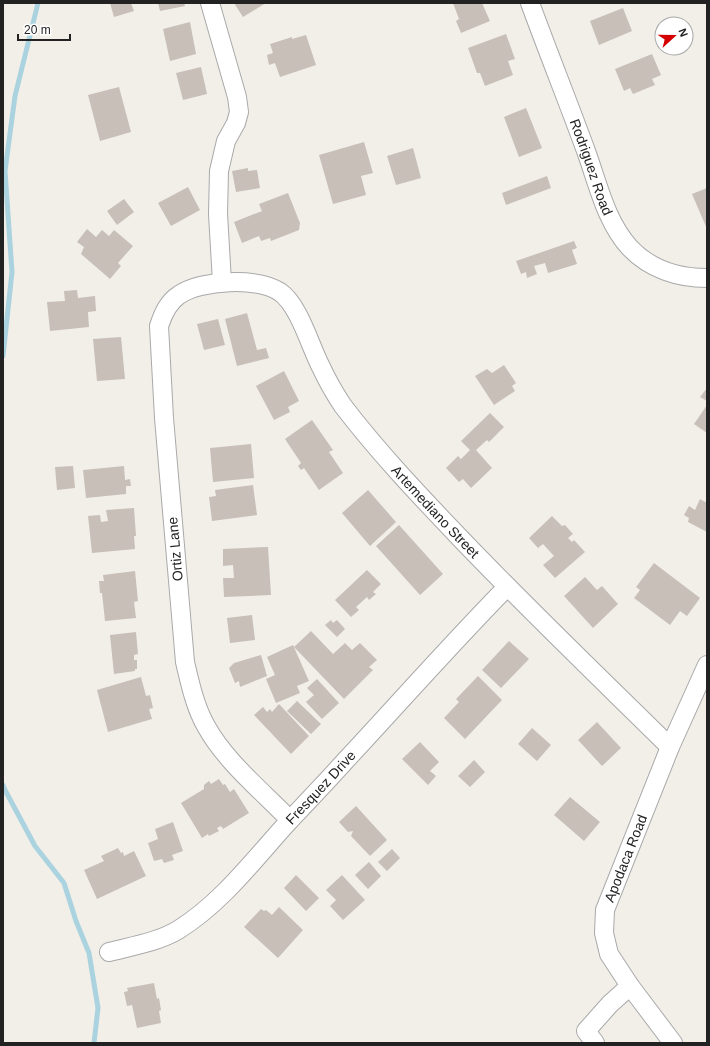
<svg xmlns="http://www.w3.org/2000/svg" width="710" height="1046" font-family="Arial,sans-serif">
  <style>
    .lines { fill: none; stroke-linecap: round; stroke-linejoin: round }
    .stream { stroke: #aad3df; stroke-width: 5 }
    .building { fill: #c7bfb8 }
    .minor-casing { stroke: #a9a9a9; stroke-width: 20 }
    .minor { stroke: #fff; stroke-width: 18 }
    .labels { text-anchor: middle; stroke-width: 3; stroke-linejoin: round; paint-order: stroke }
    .street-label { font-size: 14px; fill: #222; stroke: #fff }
  </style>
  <rect width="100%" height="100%" fill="#f2efe9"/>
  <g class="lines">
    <!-- stream -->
    <path class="stream" d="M 3,356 L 12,272 L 5,171 L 15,96 L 38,3
      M 3,785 L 5,790 L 35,846 L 64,883 L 76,921 L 89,953 L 98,1008 L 94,1043"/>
  </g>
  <!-- building -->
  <path class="building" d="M 110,3 L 131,3 L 134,11 L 114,17 Z
    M 158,3 L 184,3 L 185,6 L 160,11 Z
    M 234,3 L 266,3 L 243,17 Z
    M 453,3 L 482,3 L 490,21 L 461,33 L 456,21 L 459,19 Z
    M 623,8 L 632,31 L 599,45 L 590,21 Z
    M 190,22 L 196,54 L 170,61 L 163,29 Z
    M 506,34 L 515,59 L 508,61 L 513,75 L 485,86 L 480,73 L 477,73 L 468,48 Z
    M 306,35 L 316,65 L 280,77 L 275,63 L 269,65 L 267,55 L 273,53 L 270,44 L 292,37 L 292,39 Z
    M 652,54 L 661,75 L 652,79 L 655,85 L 633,94 L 630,88 L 624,91 L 615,69 Z
    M 201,67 L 207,94 L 183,100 L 176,73 Z
    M 119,87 L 131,132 L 100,141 L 88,95 Z
    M 526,108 L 542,148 L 519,157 L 504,117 Z
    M 364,142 L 373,173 L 361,176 L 366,195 L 333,204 L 319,155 Z
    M 413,148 L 421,178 L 396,185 L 387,156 Z
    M 248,168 L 248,171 L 257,170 L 260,188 L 236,192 L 232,171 Z
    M 547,176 L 551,188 L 506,205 L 502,193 Z
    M 188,187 L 200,210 L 171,226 L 158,203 Z
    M 707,188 L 707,229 L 692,194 Z
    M 288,193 L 300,223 L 299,230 L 271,241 L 270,238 L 261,241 L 259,236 L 242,243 L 234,222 L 262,211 L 259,204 Z
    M 124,199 L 134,212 L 117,225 L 107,211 Z
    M 87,229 L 96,237 L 102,230 L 109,236 L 114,230 L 133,246 L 118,263 L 121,266 L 110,279 L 81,254 L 84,247 L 77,242 Z
    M 574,241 L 577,248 L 572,250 L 577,264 L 548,273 L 545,263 L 534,266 L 537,274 L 527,278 L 526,272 L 521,274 L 516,261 Z
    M 77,290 L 78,298 L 95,296 L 96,311 L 88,312 L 89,327 L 50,331 L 47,302 L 65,301 L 64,291 Z
    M 247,313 L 257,350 L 266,348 L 269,358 L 237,366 L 225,319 Z
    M 218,319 L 225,345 L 204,350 L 197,324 Z
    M 121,337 L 125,379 L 97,381 L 93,339 Z
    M 504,365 L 516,383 L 512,386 L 515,391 L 494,405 L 475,376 L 487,369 L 492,373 Z
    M 284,371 L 299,401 L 288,407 L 290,412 L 274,420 L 256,386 Z
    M 707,388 L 707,401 L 700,397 Z
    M 707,405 L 707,433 L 694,424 Z
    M 490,413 L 504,427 L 489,442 L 487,440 L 476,450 L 492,468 L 471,488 L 463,479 L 459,482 L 446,468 L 458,456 L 461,459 L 470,450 L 461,441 Z
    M 312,420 L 333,450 L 329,452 L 343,473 L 319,490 L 304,468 L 301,470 L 298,466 L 301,463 L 285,439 Z
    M 251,444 L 254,478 L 213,482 L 210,448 Z
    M 73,466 L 75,488 L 57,490 L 55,467 Z
    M 124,466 L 125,480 L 130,479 L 131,486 L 126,486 L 126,494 L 86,498 L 83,470 Z
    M 253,485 L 257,515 L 212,521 L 209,497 L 216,496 L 215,490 Z
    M 368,490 L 396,522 L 370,546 L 342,513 Z
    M 700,499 L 707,503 L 707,532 L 688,522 L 689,518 L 684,515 L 689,506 L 695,510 Z
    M 134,508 L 136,536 L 134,536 L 135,549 L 92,553 L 88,516 L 100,515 L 101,522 L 108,521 L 106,510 Z
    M 552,516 L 562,526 L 565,525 L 573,534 L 568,538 L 572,542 L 574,540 L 585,552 L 555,578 L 543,565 L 554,556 L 543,544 L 538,548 L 529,538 Z
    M 399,525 L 443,574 L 420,595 L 376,546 Z
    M 268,547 L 271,595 L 224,597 L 223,578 L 234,578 L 233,565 L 223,566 L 223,549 Z
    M 654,563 L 700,598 L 687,616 L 680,611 L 670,625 L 634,598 L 640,590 L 636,587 Z
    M 367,570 L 381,584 L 373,592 L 376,594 L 369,600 L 367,597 L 356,607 L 359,610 L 351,617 L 335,600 Z
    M 135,571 L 138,601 L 134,602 L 136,618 L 105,621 L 102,593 L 100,593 L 99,581 L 104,581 L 103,575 Z
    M 585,577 L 597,590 L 602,586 L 618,604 L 593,628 L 564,596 Z
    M 252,615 L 255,640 L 230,643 L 227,618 Z
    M 331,620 L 333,623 L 337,620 L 345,629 L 337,637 L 325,625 Z
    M 311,631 L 333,654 L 345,643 L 352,650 L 360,643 L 377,660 L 369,667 L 373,670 L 344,699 L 294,647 Z
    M 136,632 L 138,654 L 134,655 L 134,660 L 137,660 L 137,669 L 135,669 L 135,671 L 114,674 L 110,635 Z
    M 509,641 L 529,659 L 501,688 L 482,670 Z
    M 293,645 L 309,681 L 297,686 L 300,693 L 276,703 L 266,679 L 275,675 L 267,657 Z
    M 261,655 L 267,676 L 240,687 L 239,681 L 235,683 L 229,668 L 234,663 Z
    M 478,676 L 502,700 L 465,739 L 444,718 L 459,702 L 456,699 Z
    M 141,677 L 146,696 L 150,695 L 153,708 L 149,709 L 152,719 L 108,732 L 97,690 Z
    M 317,679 L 339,703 L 322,719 L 306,702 L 314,695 L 307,688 Z
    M 297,701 L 321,724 L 311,734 L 287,711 Z
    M 279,704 L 309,736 L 291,754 L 254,715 L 263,707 L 267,712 L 270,709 L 272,712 Z
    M 597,722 L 621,748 L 602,766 L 578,740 Z
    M 532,728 L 551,745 L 537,761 L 518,744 Z
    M 420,742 L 439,762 L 430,771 L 436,776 L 428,785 L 402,759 Z
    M 474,760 L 485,772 L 470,787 L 458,776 Z
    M 219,779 L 223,785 L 225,784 L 230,792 L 234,789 L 249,813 L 223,829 L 221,826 L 217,828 L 219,831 L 209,836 L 208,834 L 202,838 L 181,803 L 204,789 L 204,785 L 209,781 L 211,784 Z
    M 570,797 L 600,822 L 584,841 L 554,815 Z
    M 356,806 L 387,840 L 370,856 L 351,836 L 353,831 L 348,832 L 339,822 Z
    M 173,822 L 183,851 L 172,855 L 174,860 L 164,863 L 162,859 L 154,861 L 148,843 L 158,839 L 155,829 Z
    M 118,848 L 121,853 L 123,852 L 124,856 L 134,851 L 146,876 L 97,899 L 84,870 L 104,861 L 101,856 Z
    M 392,849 L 400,858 L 387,871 L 378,862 Z
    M 369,862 L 381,876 L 368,889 L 355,875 Z
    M 296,875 L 319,898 L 306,911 L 284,888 Z
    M 342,875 L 365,900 L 343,920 L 330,906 L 336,900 L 326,890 Z
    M 279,907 L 303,930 L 278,958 L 244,927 L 261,909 L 264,911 L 266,910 L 272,915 Z
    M 154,983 L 157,999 L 159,998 L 161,1010 L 159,1011 L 161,1023 L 137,1028 L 132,1005 L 127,1006 L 124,992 L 128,991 L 127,988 Z"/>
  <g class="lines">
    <!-- minor casing -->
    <g class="minor-casing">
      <g id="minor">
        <path d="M 210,3 L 237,97 L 239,112 L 236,123 L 226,141 L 219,171 L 218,214 L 222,282"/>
        <path id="s1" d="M 530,3 C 548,52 568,102 586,151 C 598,184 606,222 630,248 C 650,269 678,278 707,278"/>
        <path id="s2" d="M 290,820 C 262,791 225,761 206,726 C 195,707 190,683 185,662 L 164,418 L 159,326 C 163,314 168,302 179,295 C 201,280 257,277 280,292 C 299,305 310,346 321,367 C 327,380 335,394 343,406 C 379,453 419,495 460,538 C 528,609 600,678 670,747"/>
        <path id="s3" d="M 109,952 C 132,946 158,942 178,930 C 223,902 255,858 290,820 C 309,800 328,780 346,760 C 400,702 452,643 507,587"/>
        <path d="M 595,1043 L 586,1031 L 610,1004 L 630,986"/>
        <path id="s4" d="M 673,1043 L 630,986 L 609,954 L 604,933 L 605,910 L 670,747 L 707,665"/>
      </g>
    </g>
    <!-- minor -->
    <use href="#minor" class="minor"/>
  </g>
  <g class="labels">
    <!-- street labels -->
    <g class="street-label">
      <text dy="5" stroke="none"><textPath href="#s1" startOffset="175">Rodriguez Road</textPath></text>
      <text dy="5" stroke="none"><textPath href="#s2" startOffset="945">Artemediano Street</textPath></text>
      <text transform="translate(175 549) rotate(-95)" y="5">Ortiz Lane</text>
      <text dy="5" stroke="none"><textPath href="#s3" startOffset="275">Fresquez Drive</textPath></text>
      <text dy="5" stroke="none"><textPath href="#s4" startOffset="210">Apodaca Road</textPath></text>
    </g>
  </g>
  <!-- border -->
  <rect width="710" height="1046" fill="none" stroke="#222222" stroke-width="8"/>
  <!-- north arrow -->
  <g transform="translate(674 36) rotate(69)"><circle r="19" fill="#ffffff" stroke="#a7a7a7"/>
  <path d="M0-3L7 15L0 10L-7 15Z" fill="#d40000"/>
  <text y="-6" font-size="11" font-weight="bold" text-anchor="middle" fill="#222222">N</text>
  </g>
  <!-- scale -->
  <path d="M18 34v6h52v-6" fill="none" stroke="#222222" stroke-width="2"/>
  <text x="24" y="34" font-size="12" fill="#222222" stroke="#ffffff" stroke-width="3" paint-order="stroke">20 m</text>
</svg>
